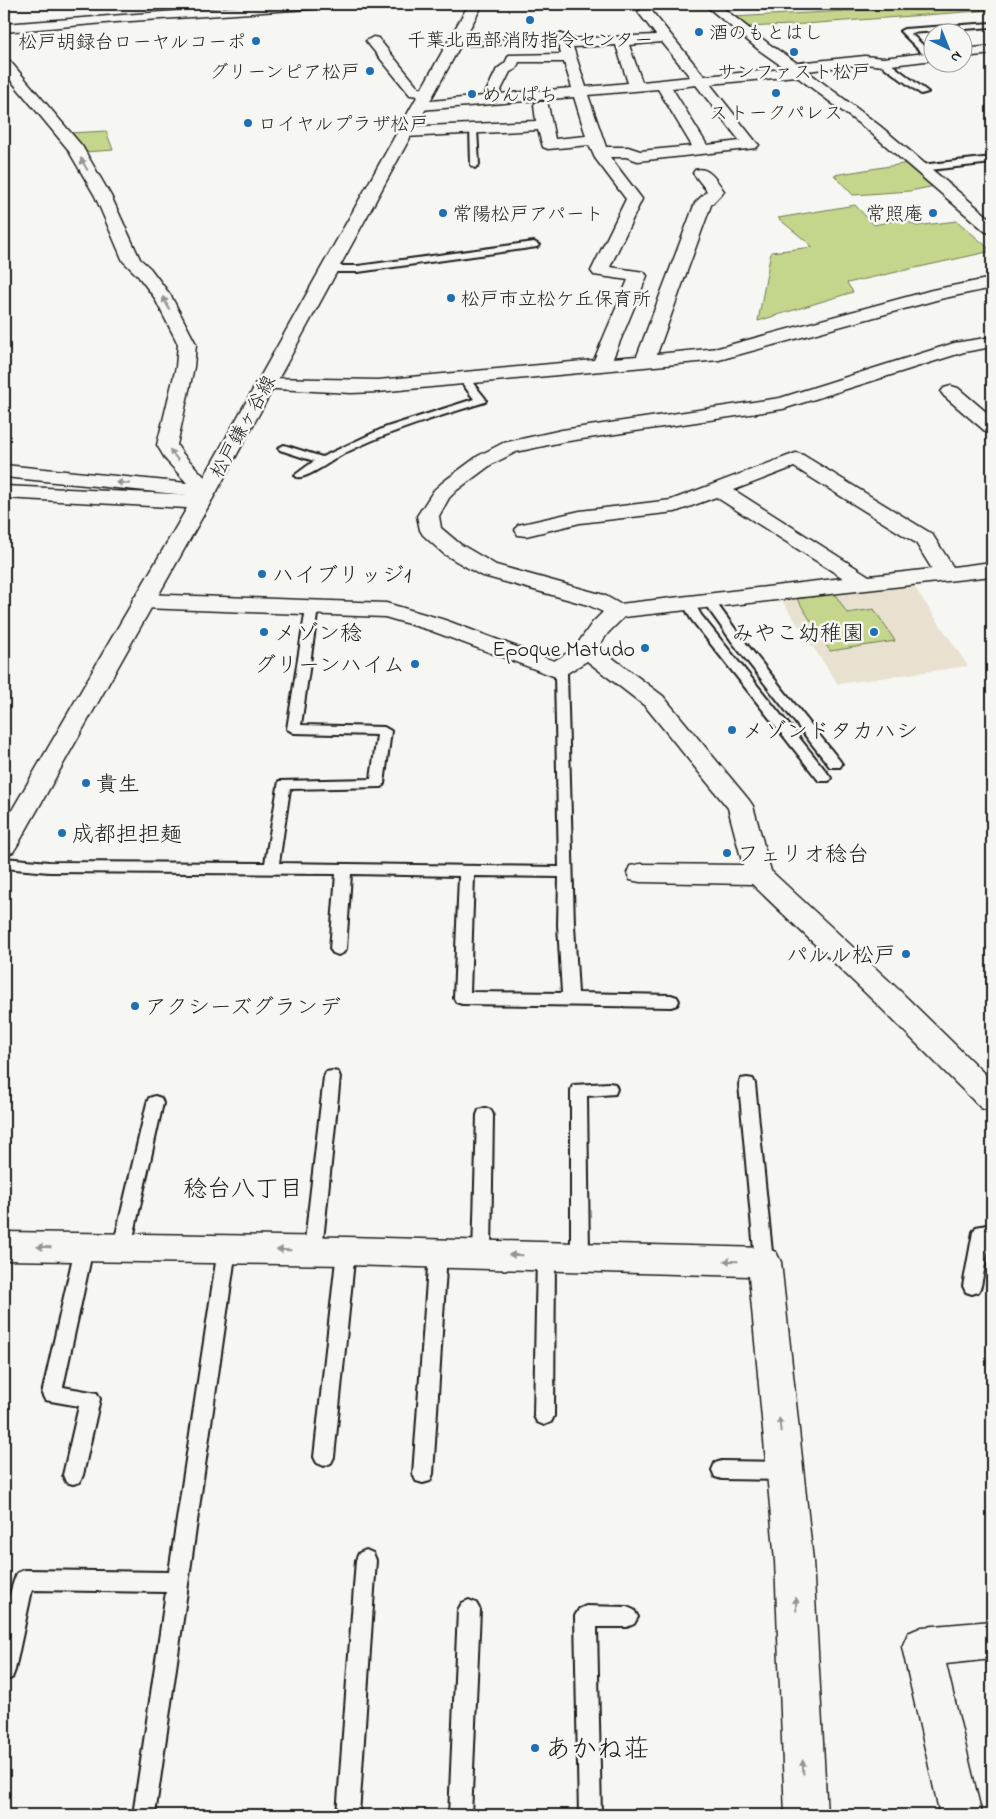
<svg xmlns="http://www.w3.org/2000/svg" width="996" height="1819" font-family="'Indie Flower','Klee One',sans-serif">
  <style>
    .built { fill: #e8e1d0 }
    .green { fill: #c3d68b; stroke: #707954 }
    .lines { fill: none; stroke-linecap: round; stroke-linejoin: round }
    .lane-casing { stroke: #1c1c1c; stroke-width: 4 }
    .street-casing { stroke: #1c1c1c; stroke-width: 3 }
    .secondary-casing { stroke: #1c1c1c; stroke-width: 3 }
    .lane { fill: #f6f6f2; fill-rule: evenodd }
    .street { fill: #f6f6f2; fill-rule: evenodd }
    .secondary { fill: #f6f6f2; fill-rule: evenodd }
    .oneway { fill: #949492 }
    .poi-dot { fill: #1f6fb2; stroke: #f6f6f2; stroke-width: 2 }
    .labels { text-anchor: middle; stroke-width: 5; stroke-linejoin: round; paint-order: stroke }
    .far-poi-label { font-size: 19px; fill: #1c1c1c; stroke: #f6f6f2; text-anchor: start }
    .far-street-label { font-size: 19px; fill: #1c1c1c; stroke: #f6f6f2 }
    .poi-label { font-size: 22px; fill: #1c1c1c; stroke: #f6f6f2; text-anchor: start }
    .neighbourhood-label { font-size: 24px; fill: #1c1c1c; stroke: #f6f6f2 }
    .near-poi-label { font-size: 26px; fill: #1c1c1c; stroke: #f6f6f2; text-anchor: start }
  </style>
  <rect width="100%" height="100%" fill="#f6f6f2"/>
  <filter id="ink" filterUnits="userSpaceOnUse"><feTurbulence type="fractalNoise" baseFrequency=".02" numOctaves="2"/><feDisplacementMap in="SourceGraphic" scale="10" xChannelSelector="R" yChannelSelector="G"/><feConvolveMatrix kernelMatrix="1 2 1 2 8 2 1 2 1" color-interpolation-filters="sRGB"/></filter>
  <g filter="url(#ink)">
    <!-- built -->
    <path class="built" d="M 911,582 L 968,666 L 838,684 L 780,598 Z"/>
    <!-- green -->
    <path class="green" d="M 979,4 L 992,4 L 992,10 L 791,25 L 746,27 L 732,17 Z
      M 106,131 L 113,150 L 85,152 L 70,133 Z
      M 909,163 L 935,186 L 910,191 L 853,195 L 834,175 Z
      M 855,205 L 874,225 L 904,219 L 916,226 L 957,221 L 992,251 L 847,283 L 853,292 L 758,321 L 771,252 L 813,247 L 778,218 Z
      M 835,594 L 847,613 L 874,609 L 895,641 L 830,651 L 797,599 Z"/>
    <g class="lines">
      <!-- lane casing -->
      <g class="lane-casing">
        <path id="lane" d="M 992,23 L 992,27 L 910,33 L 927,49 L 934,49 L 934,53 L 922,53 L 900,31 L 904,29 Z
          M 561,34 L 565,36 L 564,38 L 497,44 L 454,45 L 450,43 L 454,41 L 497,40 Z
          M 880,60 L 886,60 L 928,92 L 921,94 L 880,64 Z
          M 470,127 L 477,129 L 479,165 L 475,168 L 471,165 Z
          M 992,157 L 992,163 L 921,171 L 917,168 L 921,165 Z
          M 534,242 L 539,245 L 537,247 L 358,272 L 328,272 L 323,269 L 328,266 L 358,266 Z
          M 464,376 L 468,377 L 485,398 L 486,400 L 485,402 C 438,417 391,430 347,452 C 336,457 307,480 297,477 L 295,475 L 314,461 L 280,450 L 278,448 L 284,445 L 322,457 L 384,428 L 474,399 L 459,379 Z
          M 708,596 L 712,597 L 741,637 L 840,761 L 842,764 L 840,767 L 830,767 L 733,643 L 702,600 Z
          M 688,598 L 692,599 L 701,615 L 829,775 L 831,778 L 829,781 L 819,781 L 691,619 L 682,602 Z
          M 312,604 L 318,608 L 301,725 L 384,727 L 391,731 L 384,784 L 382,787 L 290,789 L 279,863 L 559,867 L 555,675 L 550,670 L 556,666 L 567,673 L 574,925 L 578,993 L 671,995 L 677,997 L 679,1001 L 677,1005 L 671,1007 L 462,1004 L 456,1002 L 454,998 L 459,876 L 351,874 L 346,949 L 343,953 L 338,955 L 333,953 L 330,949 L 336,874 L 49,872 L 4,868 L 4,858 L 49,862 L 265,863 L 279,781 L 371,779 L 377,735 L 294,733 L 287,729 L 306,608 ZM 474,876 L 559,877 L 558,925 L 562,993 L 470,992 Z
          M 332,1071 L 338,1072 L 340,1077 L 322,1250 L 319,1255 L 313,1258 L 307,1255 L 304,1250 L 324,1077 L 326,1072 Z
          M 747,1078 L 753,1079 L 755,1084 L 773,1262 L 770,1267 L 764,1270 L 758,1267 L 755,1262 L 739,1084 L 741,1079 Z
          M 609,1083 L 615,1084 L 617,1089 L 615,1094 L 587,1096 L 589,1256 L 586,1261 L 580,1264 L 574,1261 L 571,1256 L 571,1090 L 573,1085 Z
          M 155,1096 L 161,1098 L 163,1103 L 131,1247 L 128,1252 L 122,1255 L 116,1252 L 113,1247 L 147,1103 L 149,1098 Z
          M 485,1108 L 491,1110 L 493,1115 L 491,1254 L 488,1259 L 482,1262 L 476,1259 L 473,1254 L 477,1115 L 479,1110 Z
          M 992,1224 L 992,1238 L 990,1239 L 981,1286 L 978,1292 L 972,1294 L 966,1292 L 963,1286 L 973,1232 L 976,1227 Z
          M 84,1240 L 90,1243 L 93,1248 L 63,1387 L 97,1393 L 100,1399 L 83,1475 L 80,1482 L 73,1484 L 66,1482 L 63,1475 L 79,1406 L 45,1400 L 42,1394 L 75,1248 L 78,1243 Z
          M 227,1241 L 233,1244 L 236,1249 L 155,1815 L 133,1815 L 166,1592 L 32,1590 L 15,1670 L 12,1678 L 4,1681 C 2,1646 3,1606 17,1573 L 24,1570 L 169,1572 L 218,1249 L 221,1244 Z
          M 346,1243 L 352,1246 L 355,1251 L 334,1457 L 331,1463 L 324,1466 L 317,1463 L 314,1457 L 337,1251 L 340,1246 Z
          M 438,1245 L 444,1248 L 447,1253 L 433,1474 L 430,1481 L 423,1483 L 416,1481 L 413,1474 L 429,1253 L 432,1248 Z
          M 546,1247 L 552,1250 L 555,1255 L 554,1416 L 551,1422 L 544,1425 L 537,1422 L 534,1416 L 537,1255 L 540,1250 Z
          M 722,1461 L 785,1462 L 792,1464 L 795,1471 L 792,1478 L 785,1480 L 722,1479 L 715,1477 L 712,1470 L 715,1463 Z
          M 366,1550 L 373,1553 L 376,1560 L 359,1815 L 337,1815 L 356,1560 L 359,1553 Z
          M 469,1600 L 476,1603 L 480,1610 L 471,1815 L 449,1815 L 458,1610 L 462,1603 Z
          M 586,1606 L 627,1607 L 634,1610 L 638,1617 L 634,1624 L 627,1627 L 597,1627 L 601,1815 L 579,1815 L 575,1616 L 579,1609 Z"/>
      </g>
      <!-- street casing -->
      <g class="street-casing">
        <path id="street" d="M 704,4 L 718,4 L 769,44 L 797,63 L 865,56 L 883,58 L 934,52 L 934,60 L 883,66 L 865,64 L 807,71 L 880,126 L 992,220 L 992,233 L 986,232 L 870,132 L 796,76 L 710,84 L 756,142 L 759,145 L 756,148 L 638,161 L 626,157 L 610,157 L 642,199 L 610,267 L 644,272 L 647,276 L 613,358 L 637,356 L 695,203 L 707,191 L 693,173 L 695,170 C 709,166 717,181 724,191 L 711,205 L 657,354 L 718,348 L 932,290 L 992,278 L 992,288 L 940,299 L 719,360 L 378,392 L 351,393 L 258,388 L 255,384 L 258,380 L 265,378 L 378,380 L 594,360 L 628,280 L 594,275 L 591,271 L 626,199 L 595,158 L 589,145 L 548,149 L 543,147 L 538,130 L 405,137 L 400,135 L 397,132 L 400,129 L 405,127 L 536,121 L 534,105 L 536,102 L 546,102 L 548,105 L 555,139 L 586,136 L 574,97 L 420,110 L 415,109 L 413,106 L 415,103 L 420,102 L 484,96 L 497,69 L 505,63 L 509,55 L 561,54 L 558,43 L 565,39 L 656,35 L 638,12 L 645,8 L 650,9 L 704,76 L 786,69 L 759,50 ZM 662,42 L 690,77 L 642,82 L 629,45 ZM 616,45 L 628,83 L 586,87 L 573,47 ZM 519,62 L 564,62 L 572,88 L 499,94 L 510,72 L 516,69 ZM 696,85 L 740,141 L 707,145 L 672,88 ZM 658,89 L 692,146 L 640,151 L 628,147 L 606,147 L 588,95 Z
          M 373,37 L 378,38 L 419,88 L 432,90 L 434,93 L 432,96 L 427,97 L 410,95 L 366,41 Z
          M 992,46 L 992,54 L 964,57 L 964,49 Z
          M 4,59 L 9,60 L 82,146 L 111,196 L 140,259 L 150,268 L 171,296 L 196,344 L 194,367 L 177,445 L 182,453 L 214,487 L 217,491 L 214,495 L 207,497 L 4,477 L 4,465 L 187,483 L 166,460 L 157,445 L 176,367 L 178,344 L 154,297 L 138,276 L 123,261 L 95,196 L 67,148 L 4,72 Z
          M 992,337 L 992,347 L 964,352 L 783,409 L 562,442 L 516,452 L 492,464 L 457,490 L 449,498 L 439,516 L 441,528 L 460,544 L 496,565 L 604,595 L 620,604 L 843,578 L 716,497 L 675,512 L 580,523 L 526,536 L 518,535 L 515,530 L 518,525 L 580,511 L 671,500 L 796,453 L 803,455 L 932,534 L 953,567 L 992,562 L 992,576 L 624,617 L 608,633 L 598,647 L 663,696 L 749,800 L 753,806 L 771,871 L 899,990 L 992,1081 L 992,1112 L 981,1108 L 879,1006 L 752,884 L 640,882 L 630,880 L 627,873 L 630,866 L 640,864 L 743,865 L 728,808 L 645,706 L 587,661 L 564,675 L 556,677 L 429,630 L 385,617 L 143,608 L 135,606 L 132,601 L 135,596 L 143,594 L 386,603 L 445,620 L 554,661 L 574,649 L 592,623 L 603,612 L 588,605 L 480,575 L 444,554 L 423,535 L 420,530 L 417,516 L 434,490 L 443,482 L 478,456 L 503,443 L 562,430 L 780,398 L 954,343 ZM 794,467 L 916,543 L 932,569 L 869,576 L 734,490 Z
          M 951,386 L 958,388 L 992,417 L 992,433 L 985,431 L 944,396 L 941,392 L 944,388 Z
          M 4,1232 L 346,1237 L 764,1248 L 776,1252 L 781,1262 L 813,1561 L 827,1815 L 785,1815 L 775,1561 L 749,1276 L 346,1265 L 4,1260 Z
          M 992,1621 L 992,1659 L 946,1664 L 982,1815 L 940,1815 L 902,1647 L 908,1633 L 922,1627 Z"/>
      </g>
      <!-- secondary casing -->
      <g class="secondary-casing">
        <path id="secondary" d="M 268,4 L 330,4 L 323,8 L 116,22 L 4,32 L 4,24 Z
          M 469,4 L 483,4 L 217,491 L 17,846 L 13,852 L 4,855 L 4,824 L 187,508 L 4,498 L 4,486 L 194,495 Z"/>
      </g>
      <!-- lane -->
      <use href="#lane" class="lane"/>
      <!-- street -->
      <use href="#street" class="street"/>
      <!-- secondary -->
      <use href="#secondary" class="secondary"/>
    </g>
    <!-- one-way arrows -->
    <defs><path id="oneway-solid" d="M-6-.8H1V-3.2L6.5 0L1 3.2V.8H-6Z" transform="scale(1.25)"/></defs>
    <g class="oneway">
      <use href="#oneway-solid" transform="translate(84 164) rotate(-119)"/>
      <use href="#oneway-solid" transform="translate(166 303) rotate(-118)"/>
      <use href="#oneway-solid" transform="translate(174 455) rotate(-128)"/>
      <use href="#oneway-solid" transform="translate(123 483) rotate(-174)"/>
      <use href="#oneway-solid" transform="translate(44 1247) rotate(-179)"/>
      <use href="#oneway-solid" transform="translate(284 1250) rotate(-179)"/>
      <use href="#oneway-solid" transform="translate(516 1255) rotate(-179)"/>
      <use href="#oneway-solid" transform="translate(731 1261) rotate(-178)"/>
      <use href="#oneway-solid" transform="translate(780 1425) rotate(-96)"/>
      <use href="#oneway-solid" transform="translate(796 1604) rotate(-93)"/>
      <use href="#oneway-solid" transform="translate(803 1767) rotate(-93)"/>
    </g>
  </g>
  <!-- markers -->
  <g class="poi-dot">
    <circle cx="530" cy="20" r="5"/>
    <circle cx="699" cy="32" r="5"/>
    <circle cx="256" cy="41" r="5"/>
    <circle cx="794" cy="52" r="5"/>
    <circle cx="370" cy="71" r="5"/>
    <circle cx="776" cy="93" r="5"/>
    <circle cx="472" cy="94" r="5"/>
    <circle cx="248" cy="123" r="5"/>
    <circle cx="443" cy="213" r="5"/>
    <circle cx="933" cy="213" r="5"/>
    <circle cx="451" cy="298" r="5"/>
    <circle cx="262" cy="574" r="5"/>
    <circle cx="264" cy="632" r="5"/>
    <circle cx="874" cy="632" r="5"/>
    <circle cx="645" cy="648" r="5"/>
    <circle cx="415" cy="664" r="5"/>
    <circle cx="732" cy="730" r="5"/>
    <circle cx="86" cy="783" r="5"/>
    <circle cx="62" cy="833" r="5"/>
    <circle cx="727" cy="853" r="5"/>
    <circle cx="906" cy="954" r="5"/>
    <circle cx="135" cy="1006" r="5"/>
    <circle cx="535" cy="1748" r="5"/>
  </g>
  <g class="labels">
    <!-- far-poi labels -->
    <g class="far-poi-label">
      <text x="709" y="39">酒のもとはし</text>
      <text x="530" y="46" text-anchor="middle">千葉北西部消防指令センター</text>
      <text x="246" y="48" text-anchor="end">松戸胡録台ローヤルコーポ</text>
      <text x="360" y="78" text-anchor="end">グリーンピア松戸</text>
      <text x="794" y="78" text-anchor="middle">サンファスト松戸</text>
      <text x="482" y="101">めんぱち</text>
      <text x="776" y="119" text-anchor="middle">ストークパレス</text>
      <text x="258" y="130">ロイヤルプラザ松戸</text>
      <text x="453" y="220">常陽松戸アパート</text>
      <text x="923" y="220" text-anchor="end">常照庵</text>
      <text x="461" y="305">松戸市立松ケ丘保育所</text>
    </g>
    <!-- far-street labels -->
    <g class="far-street-label">
      <text transform="translate(242 426) rotate(-61)" y="7">松戸鎌ヶ谷線</text>
    </g>
    <!-- poi labels -->
    <g class="poi-label">
      <text x="272" y="582">ハイブリッジ1</text>
      <text x="274" y="640">メゾン稔</text>
      <text x="864" y="640" text-anchor="end">みやこ幼稚園</text>
      <text x="635" y="656" text-anchor="end">Epoque Matudo</text>
      <text x="405" y="672" text-anchor="end">グリーンハイム</text>
      <text x="742" y="738">メゾンドタカハシ</text>
      <text x="96" y="791">貴生</text>
      <text x="72" y="841">成都担担麺</text>
      <text x="737" y="861">フェリオ稔台</text>
      <text x="896" y="962" text-anchor="end">パルル松戸</text>
      <text x="145" y="1014">アクシーズグランデ</text>
    </g>
    <!-- neighbourhood labels -->
    <g class="neighbourhood-label">
      <text x="243" y="1196">稔台八丁目</text>
    </g>
    <!-- near-poi labels -->
    <g class="near-poi-label">
      <text x="545" y="1757">あかね荘</text>
    </g>
  </g>
  <!-- margin -->
  <rect width="996" height="1819" fill="none" stroke="#f6f6f2" stroke-width="20"/>
  <rect x="10" y="10" width="976" height="1799" fill="none" stroke="#1c1c1c" stroke-width="2" filter="url(#ink)"/>
  <!-- north arrow -->
  <g transform="translate(948 48) rotate(137)"><circle r="24" fill="#f6f6f2" stroke="#9f9f9c"/>
  <path d="M0-4L9 19L0 12L-9 19Z" fill="#1f6fb2"/>
  <text y="-8" font-size="14" font-weight="bold" text-anchor="middle" fill="#1c1c1c">N</text>
  </g>
</svg>
